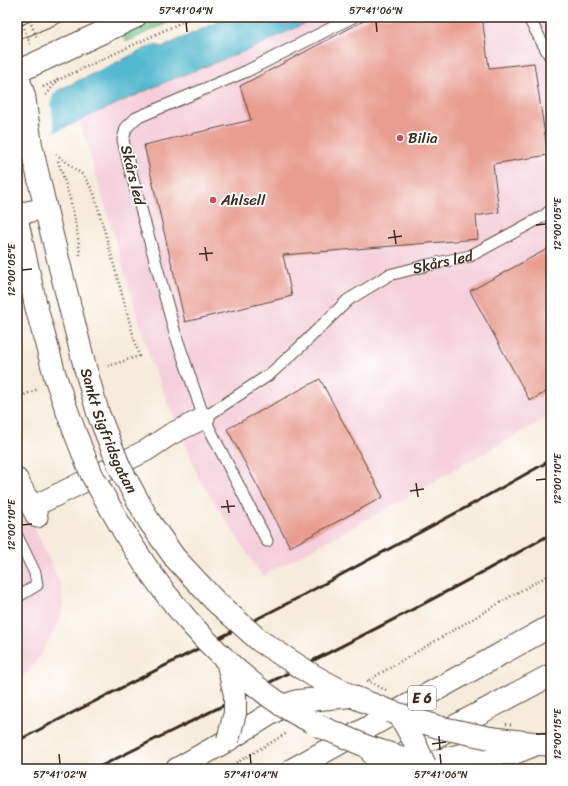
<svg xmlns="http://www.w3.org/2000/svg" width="568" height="786" font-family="Sriracha,sans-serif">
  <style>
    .built { fill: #f5cfdc }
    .green { fill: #75ce94; stroke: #587c59 }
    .water { fill: #51b8cf; stroke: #467176 }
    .pier { fill: #f7ecdb }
    .building { fill: #e99d91 }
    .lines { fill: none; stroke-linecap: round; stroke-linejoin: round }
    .lane-casing { stroke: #57473a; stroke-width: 13 }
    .street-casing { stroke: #57473a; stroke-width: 23 }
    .secondary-casing { stroke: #57473a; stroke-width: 24 }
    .highway-casing { stroke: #57473a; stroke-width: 24 }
    .path { stroke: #57473a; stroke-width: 2.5; stroke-dasharray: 1 3; stroke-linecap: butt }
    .lane { stroke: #fff; stroke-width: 11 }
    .street { stroke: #fff; stroke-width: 21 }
    .secondary { stroke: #fff; stroke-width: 22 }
    .highway { stroke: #fff; stroke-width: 22 }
    .tram { stroke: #3b2a1e; stroke-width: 1 }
    .rail { stroke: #3b2a1e; stroke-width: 3 }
    .street-bridge-casing { stroke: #57473a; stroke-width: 23; stroke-linecap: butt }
    .secondary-bridge-casing { stroke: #57473a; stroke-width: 24; stroke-linecap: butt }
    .path-bridge { stroke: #57473a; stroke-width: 2.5; stroke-dasharray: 1 3; stroke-linecap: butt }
    .street-bridge { stroke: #fff; stroke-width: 21 }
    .secondary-bridge { stroke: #fff; stroke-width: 22 }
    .ticks { fill: none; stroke: #3b2a1e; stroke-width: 1.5 }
    .poi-dot { fill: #d1495b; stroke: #fff; stroke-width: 1.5 }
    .labels { text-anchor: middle; stroke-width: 4; stroke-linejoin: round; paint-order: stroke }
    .shield { fill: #fff; stroke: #766a62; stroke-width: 1 }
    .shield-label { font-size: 14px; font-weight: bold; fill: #3b2a1e }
    .poi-label { font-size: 15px; fill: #3b2a1e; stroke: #fff; text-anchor: start }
    .street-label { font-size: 15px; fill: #3b2a1e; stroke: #fff }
    .neatline { fill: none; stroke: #3b2a1e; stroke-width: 1.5 }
    .ticks-label { font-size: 10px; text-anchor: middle; fill: #3b2a1e }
  </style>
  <rect width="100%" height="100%" fill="#fff"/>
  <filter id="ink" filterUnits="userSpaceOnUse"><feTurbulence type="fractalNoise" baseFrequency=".025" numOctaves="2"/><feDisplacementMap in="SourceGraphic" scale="8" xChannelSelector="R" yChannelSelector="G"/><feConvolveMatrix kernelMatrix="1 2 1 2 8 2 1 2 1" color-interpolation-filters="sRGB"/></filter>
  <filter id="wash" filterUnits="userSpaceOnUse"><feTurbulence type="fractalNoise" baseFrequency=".012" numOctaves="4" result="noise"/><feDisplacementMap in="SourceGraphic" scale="16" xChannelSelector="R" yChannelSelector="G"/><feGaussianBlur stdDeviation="0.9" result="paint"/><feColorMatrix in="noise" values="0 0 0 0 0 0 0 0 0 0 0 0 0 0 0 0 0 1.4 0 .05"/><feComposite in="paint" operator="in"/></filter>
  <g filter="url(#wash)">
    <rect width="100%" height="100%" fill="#f7ecdb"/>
    <!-- built -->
    <path class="built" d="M 318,17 L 551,17 L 551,415 L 388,508 L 262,576 L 198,477 L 192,459 L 151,362 L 80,121 L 163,83 L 255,47 Z
      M 17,490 L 62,588 L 63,606 L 60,620 L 40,656 L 17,686 Z"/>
    <!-- green -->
    <path class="green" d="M 162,17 L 180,17 L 126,42 L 123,35 Z"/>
    <!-- water -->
    <path class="water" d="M 228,17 L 318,17 L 255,47 L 163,83 L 56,131 L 17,150 L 17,111 L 59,90 L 153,45 L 163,47 Z"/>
    <!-- pier -->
    <path class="pier" d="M 58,89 L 53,95 L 51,103 L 55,133 L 17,152 L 17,109 Z"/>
    <g id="blocks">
      <!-- building -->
      <path class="building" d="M 371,17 L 482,17 L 489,68 L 534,63 L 548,155 L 493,164 L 499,212 L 476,216 L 478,239 L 283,255 L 292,296 L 185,322 L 144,145 L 251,120 L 240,86 Z
        M 551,247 L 551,389 L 530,401 L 470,291 Z
        M 320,379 L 383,497 L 290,547 L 227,429 Z"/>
    </g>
  </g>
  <g filter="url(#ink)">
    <use href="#blocks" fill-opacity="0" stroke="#57473a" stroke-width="1"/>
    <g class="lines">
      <!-- lane casing -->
      <g class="lane-casing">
        <g id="lane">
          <path d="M 528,17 L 551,58"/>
          <path id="s1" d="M 204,418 L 270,374 L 300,347 L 348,300 L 389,275 L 428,265 L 470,256 L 544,216 L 551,210"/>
          <path d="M 17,536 L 35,573 L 37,585 L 17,597"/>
          <path d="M 267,541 L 204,418 L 175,333 L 130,169 L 123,140 L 126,128 L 136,118 L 247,71 L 353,17"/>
        </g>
      </g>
      <!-- street casing -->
      <g class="street-casing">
        <path id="street" d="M 17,214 L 46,208
          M 17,479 L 37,517
          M 32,507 L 69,489 L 147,450 L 171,434 L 204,418
          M 422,769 L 425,765 L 442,759 L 464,754 L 513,754 L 538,744"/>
      </g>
      <!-- secondary casing -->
      <g class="secondary-casing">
        <path id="secondary" d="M 17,72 L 135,17
          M 17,74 L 24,96 L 31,145 L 50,227 L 85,367
          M 17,220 L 36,306 L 55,376
          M 351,696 L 389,711
          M 490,738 L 551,745
          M 228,740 L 283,706
          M 425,769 L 425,765 L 444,769"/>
      </g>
      <!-- highway casing -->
      <g class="highway-casing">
        <path id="highway" d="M 399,756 L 551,675
          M 177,769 L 228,740
          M 293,769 L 551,626"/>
      </g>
      <!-- path -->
      <path class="path" d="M 20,17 L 30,44
        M 28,17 L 37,38
        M 43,87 L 193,17
        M 46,95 L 58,80 L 56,77
        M 56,154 L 84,176 L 94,193 L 139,356 L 106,367
        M 58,161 C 69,192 77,222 80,255
        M 17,398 L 38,389
        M 369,680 L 513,595 L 551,574
        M 547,717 L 551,714
        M 226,769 L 287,733"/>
      <!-- lane -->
      <use href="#lane" class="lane"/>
      <!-- street -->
      <use href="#street" class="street"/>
      <!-- secondary -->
      <use href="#secondary" class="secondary"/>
      <!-- highway -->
      <use href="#highway" class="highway"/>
      <!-- tram -->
      <path class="tram" d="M 17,27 L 39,17
        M 17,41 L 73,17"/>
      <!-- rail -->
      <path class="rail" d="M 17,741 L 294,600 L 467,507 L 551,460
        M 95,769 C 248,693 402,619 551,534"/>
      <!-- street-bridge casing -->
      <g class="street-bridge-casing">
        <path id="street-bridge" d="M 368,747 L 381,769"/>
      </g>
      <!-- secondary-bridge casing -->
      <g class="secondary-bridge-casing">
        <g id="secondary-bridge">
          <path id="s2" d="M 85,367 L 98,413 L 120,468 L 149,521 L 175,558 L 215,601 L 260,641 L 314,676 L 351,696"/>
          <path d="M 55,376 C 66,409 78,442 92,475 C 98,486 105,498 111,509 C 152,585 211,657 283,706 C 292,712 302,717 312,722"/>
          <path d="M 227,660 L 235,695 L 235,713 L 228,740"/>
          <path d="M 283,706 L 298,701 L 351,696"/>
          <path d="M 389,711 L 438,727 L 490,738"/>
          <path d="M 400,716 L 414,741 L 425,765"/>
          <path d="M 319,726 L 368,747 L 425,765"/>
        </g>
      </g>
      <!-- path-bridge -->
      <path class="path-bridge" d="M 367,681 L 386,690
        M 506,724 L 514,725"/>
      <!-- street-bridge -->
      <use href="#street-bridge" class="street-bridge"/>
      <!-- secondary-bridge -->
      <use href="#secondary-bridge" class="secondary-bridge"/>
    </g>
  </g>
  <!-- ticks -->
  <path class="ticks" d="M 186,22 L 187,32M 376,22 L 377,32M 536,225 L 546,224M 394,230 L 396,244M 388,238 L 402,236M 205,247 L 207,261M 199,254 L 213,253M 22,270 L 32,269M 536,480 L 546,479M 416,483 L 418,497M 410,491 L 424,489M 227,500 L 229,513M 221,507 L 235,506M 22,525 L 32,524M 536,734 L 546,734M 439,736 L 440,750M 432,744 L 446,742M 59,754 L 60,764M 250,754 L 251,764M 440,754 L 441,764"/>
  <!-- markers -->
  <g class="poi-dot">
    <circle cx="400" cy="138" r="4"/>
    <circle cx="213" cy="200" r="4"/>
  </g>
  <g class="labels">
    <!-- shield labels -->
    <rect class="shield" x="408" y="686" width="28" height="24" rx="3"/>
    <g class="shield-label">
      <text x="422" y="703">E 6</text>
    </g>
    <!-- poi labels -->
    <g class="poi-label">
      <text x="408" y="143">Bilia</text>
      <text x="221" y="205">Ahlsell</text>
    </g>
    <!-- street labels -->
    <g class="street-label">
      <text transform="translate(133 175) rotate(76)" y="5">Skårs led</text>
      <text dy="5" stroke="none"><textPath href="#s1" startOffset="290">Skårs led</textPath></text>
      <text dy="5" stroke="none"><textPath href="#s2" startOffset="68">Sankt Sigfridsgatan</textPath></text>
    </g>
  </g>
  <!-- margin -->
  <rect width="568" height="786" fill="none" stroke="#fff" stroke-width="44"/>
  <rect x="22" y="22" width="524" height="742" class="neatline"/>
  <g class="ticks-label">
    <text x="186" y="14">57°41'04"N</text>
    <text x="376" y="14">57°41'06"N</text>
    <text transform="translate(557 224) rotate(-90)" y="4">12°00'05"E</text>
    <text transform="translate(11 270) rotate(-90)" y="4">12°00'05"E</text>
    <text transform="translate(557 479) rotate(-90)" y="4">12°00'10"E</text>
    <text transform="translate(11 525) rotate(-90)" y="4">12°00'10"E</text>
    <text transform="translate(557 734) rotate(-90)" y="4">12°00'15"E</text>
    <text x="60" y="778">57°41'02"N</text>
    <text x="251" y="778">57°41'04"N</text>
    <text x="441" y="778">57°41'06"N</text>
  </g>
</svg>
